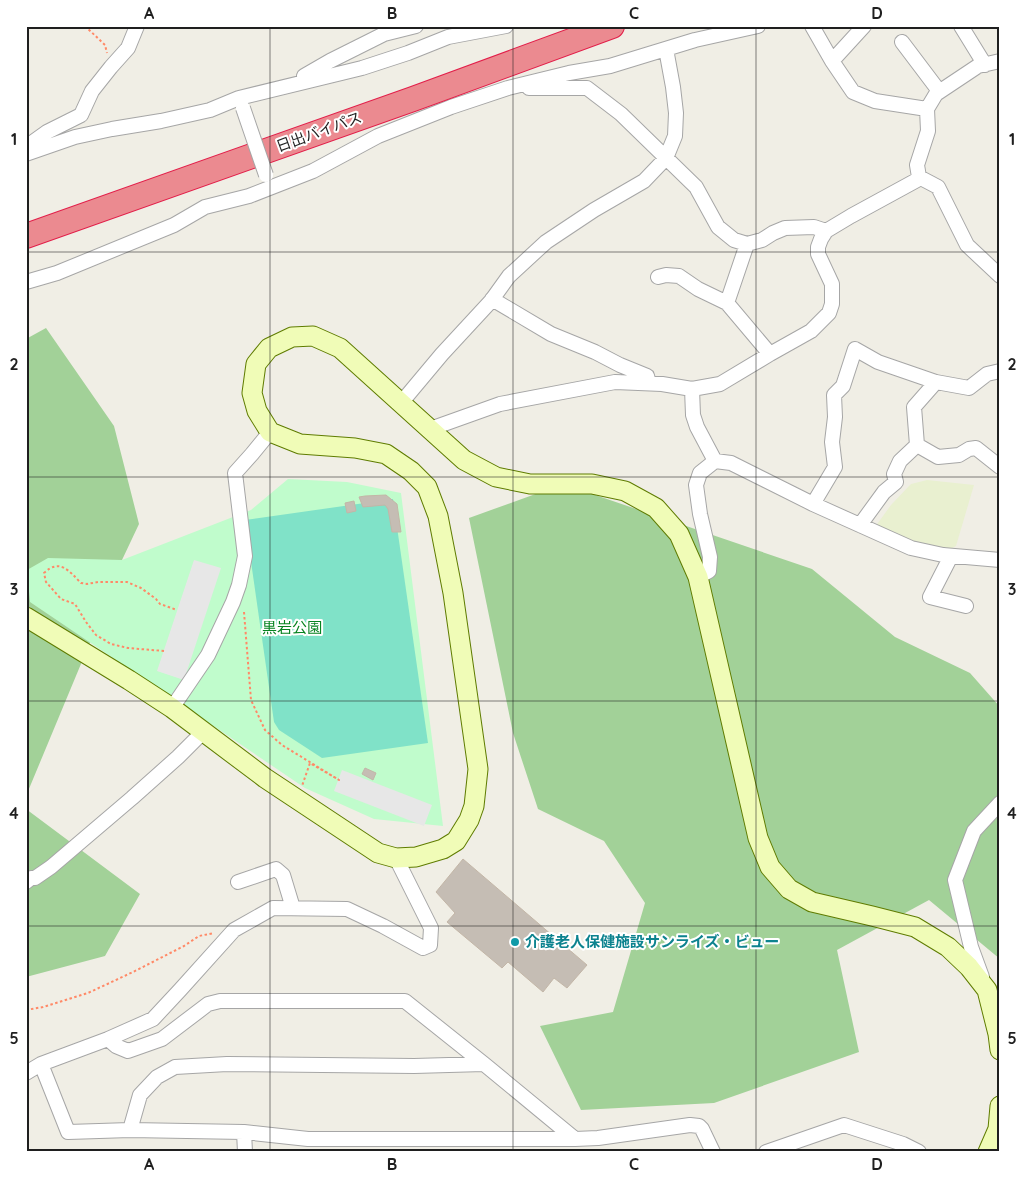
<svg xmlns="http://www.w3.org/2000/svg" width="1026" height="1178" font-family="Quicksand,'Noto Sans JP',sans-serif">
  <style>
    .farmland { fill: #e9f0d0 }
    .forest { fill: #a2d198 }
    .park { fill: #c0fccc }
    .pitch { fill: #80e2c8 }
    .parking { fill: #e7e7e7 }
    .building { fill: #c5bdb4; stroke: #c3b6a7 }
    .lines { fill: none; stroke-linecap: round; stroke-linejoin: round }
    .street-casing { stroke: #a6a6a6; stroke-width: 16 }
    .secondary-casing { stroke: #5f7c00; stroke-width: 21 }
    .highway-casing { stroke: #e21e49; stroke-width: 26 }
    .path { stroke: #ff8967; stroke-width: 2; stroke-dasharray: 2.5 2.5; stroke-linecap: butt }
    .street { stroke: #fff; stroke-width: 14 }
    .secondary { stroke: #f0fcb7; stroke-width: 19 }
    .highway { stroke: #eb8a90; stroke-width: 24 }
    .street-bridge-casing { stroke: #a6a6a6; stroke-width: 16; stroke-linecap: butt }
    .street-bridge { stroke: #fff; stroke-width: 14 }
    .grid { fill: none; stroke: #1f1f1f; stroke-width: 1; stroke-opacity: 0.55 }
    .culture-dot { fill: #0f9aa8; stroke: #fff; stroke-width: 2 }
    .labels { text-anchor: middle; stroke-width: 4; stroke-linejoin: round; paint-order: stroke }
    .street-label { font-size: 15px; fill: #1f1f1f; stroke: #fff }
    .park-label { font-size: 15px; fill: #078321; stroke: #fff }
    .culture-label { font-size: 15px; font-weight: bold; fill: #0d838f; stroke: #fff; text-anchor: start }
    .neatline { fill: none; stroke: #1f1f1f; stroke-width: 2 }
    .grid-label { font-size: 16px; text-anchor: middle; font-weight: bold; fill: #1f1f1f }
  </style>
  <rect width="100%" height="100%" fill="#f0eee5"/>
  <!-- farmland -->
  <path class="farmland" d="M 927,480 L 974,485 L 956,546 L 950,549 L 909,541 L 875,527 L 891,505 L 911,484 Z"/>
  <!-- forest -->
  <path class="forest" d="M 46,328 L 114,426 L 139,524 L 122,560 L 113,587 L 26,796 L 26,339 Z
    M 563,484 L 812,569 L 895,637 L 970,673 L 1000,707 L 1000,959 L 929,900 L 837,950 L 859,1052 L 714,1103 L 581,1110 L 540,1026 L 613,1012 L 645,903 L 604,841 L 538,809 L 513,733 L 469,518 Z
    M 26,809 L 140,894 L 105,956 L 26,977 Z"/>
  <!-- park -->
  <path class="park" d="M 288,479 L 347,482 L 401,493 L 443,826 L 374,819 L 305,788 L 30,602 L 27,570 L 48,558 L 122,560 L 251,510 Z"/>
  <!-- pitch -->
  <path class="pitch" d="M 393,499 L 428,743 L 322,758 L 279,730 L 274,722 L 245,520 Z"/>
  <!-- parking -->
  <path class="parking" d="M 194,560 L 221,568 L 184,680 L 157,671 Z
    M 342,770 L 432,805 L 424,826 L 334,791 Z"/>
  <!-- building -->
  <path class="building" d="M 386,495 L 397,504 L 401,532 L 392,532 L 388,509 L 385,505 L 363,507 L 359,497 L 365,496 Z
    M 354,501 L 356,511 L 347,513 L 345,503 Z
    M 365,768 L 376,773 L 373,780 L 362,774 Z
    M 463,859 L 587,965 L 567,988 L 554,978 L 543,992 L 508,962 L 502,968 L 447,922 L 455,913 L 436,892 Z"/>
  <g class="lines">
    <!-- street casing -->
    <g class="street-casing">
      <path id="street" d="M 812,26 L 832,61 L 853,92 L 875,101 L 927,109
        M 961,26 L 985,65
        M 902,42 L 939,91
        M 832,61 L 864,26
        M 304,76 L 330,61 L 384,34 L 416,26
        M 529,88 L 587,88 L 621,114 L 696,187 L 718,227 L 734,240 L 747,244 L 762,240 L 773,233 L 785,228 L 814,227 L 826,231 L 851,216 L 917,180 L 919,177 L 917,165 L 928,131 L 927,109 L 936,94 L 978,66 L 1000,61
        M 26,147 L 47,132 L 81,115 L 92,91 L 111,67 L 128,48 L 137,26
        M 26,154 L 75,137 L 112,129 L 161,121 L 210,110 L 239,98 L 362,68 L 408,53 L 448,37 L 506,26
        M 919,177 L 938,187 L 967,245 L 1000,276
        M 658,277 L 666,275 L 679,276 L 698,289 L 727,303 L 770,354
        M 26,282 L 57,273 L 174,225 L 205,207 L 249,196 L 313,171 L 378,136 L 451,107 L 508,88 L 569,73 L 610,66 L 695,40 L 758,26
        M 492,299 L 551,334 L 595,352 L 620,365 L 647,376 L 649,383
        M 727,303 L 747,244
        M 936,382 L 969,388 L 987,374 L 1000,371
        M 692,389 L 693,415 L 697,427 L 715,461
        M 401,403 L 442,354 L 491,301 L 509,276 L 546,242 L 594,210 L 644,181 L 666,158 L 675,136 L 676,113 L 673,87 L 666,49
        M 430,429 L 500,404 L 615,382 L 662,384 L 692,389 L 720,384 L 770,354 L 811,331 L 829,313 L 832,304 L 832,284 L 818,254 L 818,247 L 821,239 L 826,231
        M 917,445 L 938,457 L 959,455 L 969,449 L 976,448 L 1000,467
        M 813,504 L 835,467 L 832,442 L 835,417 L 834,395 L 843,386 L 855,349 L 878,362 L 936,382 L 914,407 L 917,445 L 900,461 L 894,474 L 896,482 L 884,492 L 860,525
        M 951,556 L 930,597 L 966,606
        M 698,577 L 709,571 L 710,557 L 700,514 L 696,485 L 700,473 L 715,461 L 731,463 L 813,504 L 911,548 L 943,555 L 1000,560
        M 172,708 L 208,655 L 233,602 L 239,585 L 245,556 L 235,473 L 252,454 L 270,432
        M 26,882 L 31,878 L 35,878 L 51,867 L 132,798 L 178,757 L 203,732
        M 238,882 L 276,869 L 283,875 L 293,908
        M 982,977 L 971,947 L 955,880 L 974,831 L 1000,803
        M 108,1039 L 116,1046 L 128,1051 L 162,1039 L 208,1004 L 220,1001 L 405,1001 L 484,1064 L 575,1139
        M 41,1064 L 68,1132 L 130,1130 L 244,1132 L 308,1139 L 575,1139 L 598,1138 L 690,1125 L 699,1126 L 702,1129 L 713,1152
        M 26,1073 L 41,1064 L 108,1039 L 153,1019 L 180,990 L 234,930 L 273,908 L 347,909 L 383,926 L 423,948 L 430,945 L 431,928 L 396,858
        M 130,1130 L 140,1095 L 157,1077 L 175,1067 L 227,1064 L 414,1066 L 484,1064
        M 244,1132 L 245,1152
        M 766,1152 L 844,1125 L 903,1144 L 919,1152"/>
    </g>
    <!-- secondary casing -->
    <g class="secondary-casing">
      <path id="secondary" d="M 26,617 L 129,680 L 172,708 L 265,778 L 378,853 L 396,858 L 416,857 L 443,849 L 456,841 L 469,820 L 474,806 L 478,769 L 453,593 L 438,516 L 427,487 L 411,471 L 386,454 L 355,448 L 300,444 L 270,432 L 257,411 L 252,393 L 256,364 L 269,348 L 292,337 L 313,336 L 340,348 L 464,460 L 496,477 L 530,484 L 592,484 L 625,491 L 656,508 L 679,534 L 698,577 L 758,838 L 770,867 L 789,889 L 812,902 L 872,916 L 915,927 L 948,947 L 969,967 L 987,990 L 998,1034 L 1000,1050
        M 988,1152 L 998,1129 L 1000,1106"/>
    </g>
    <!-- highway casing -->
    <g class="highway-casing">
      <path id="highway" d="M 26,236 L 413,99 L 612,26"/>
    </g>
    <!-- path -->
    <path class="path" d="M 85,26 L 105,45 L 107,53
      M 244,612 L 251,700 L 265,730 L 282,745 L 339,780 L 310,763 L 302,786
      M 164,651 L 128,648 L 111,644 L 96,635 L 86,622 L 75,604 L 61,599 L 46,582 L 44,573 C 60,558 69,571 81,583 L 87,584 L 98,582 L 127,582 L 141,588 L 156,599 L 160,604 L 177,610
      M 26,1010 L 43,1007 L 88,993 L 133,972 L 184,946 L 199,936 L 214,933"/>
    <!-- street -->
    <use href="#street" class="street"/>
    <!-- secondary -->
    <use href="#secondary" class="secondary"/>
    <!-- highway -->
    <use href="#highway" class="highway"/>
    <!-- street-bridge casing -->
    <g class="street-bridge-casing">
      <path id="street-bridge" d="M 243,108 L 266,175"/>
    </g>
    <!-- street-bridge -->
    <use href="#street-bridge" class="street-bridge"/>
  </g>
  <!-- grid -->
  <path class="grid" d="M 270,26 L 270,1152M 513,26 L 513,1152M 756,26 L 756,1152M 26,252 L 1000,252M 26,477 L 1000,477M 26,701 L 1000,701M 26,926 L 1000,926"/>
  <!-- markers -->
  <circle class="culture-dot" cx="515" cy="942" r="5"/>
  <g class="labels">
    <!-- street labels -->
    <g class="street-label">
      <text transform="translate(319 132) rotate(-20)" y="5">日出バイパス</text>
    </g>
    <!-- park labels -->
    <g class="park-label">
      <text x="292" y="633">黒岩公園</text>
    </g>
    <!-- culture labels -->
    <g class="culture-label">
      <text x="525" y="947">介護老人保健施設サンライズ・ビュー</text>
    </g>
  </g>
  <!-- border -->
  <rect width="1026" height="1178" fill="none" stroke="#ffffff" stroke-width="55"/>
  <rect x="28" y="28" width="970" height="1122" class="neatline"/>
  <g class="grid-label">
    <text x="149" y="19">A</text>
    <text x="392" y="19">B</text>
    <text x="634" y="19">C</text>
    <text x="877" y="19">D</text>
    <text x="14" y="145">1</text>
    <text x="1012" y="145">1</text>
    <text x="14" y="370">2</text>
    <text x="1012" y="370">2</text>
    <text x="14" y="595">3</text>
    <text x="1012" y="595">3</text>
    <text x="14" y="819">4</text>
    <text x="1012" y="819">4</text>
    <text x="14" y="1044">5</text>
    <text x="1012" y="1044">5</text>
    <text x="149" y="1170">A</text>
    <text x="392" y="1170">B</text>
    <text x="634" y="1170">C</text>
    <text x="877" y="1170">D</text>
  </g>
</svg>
